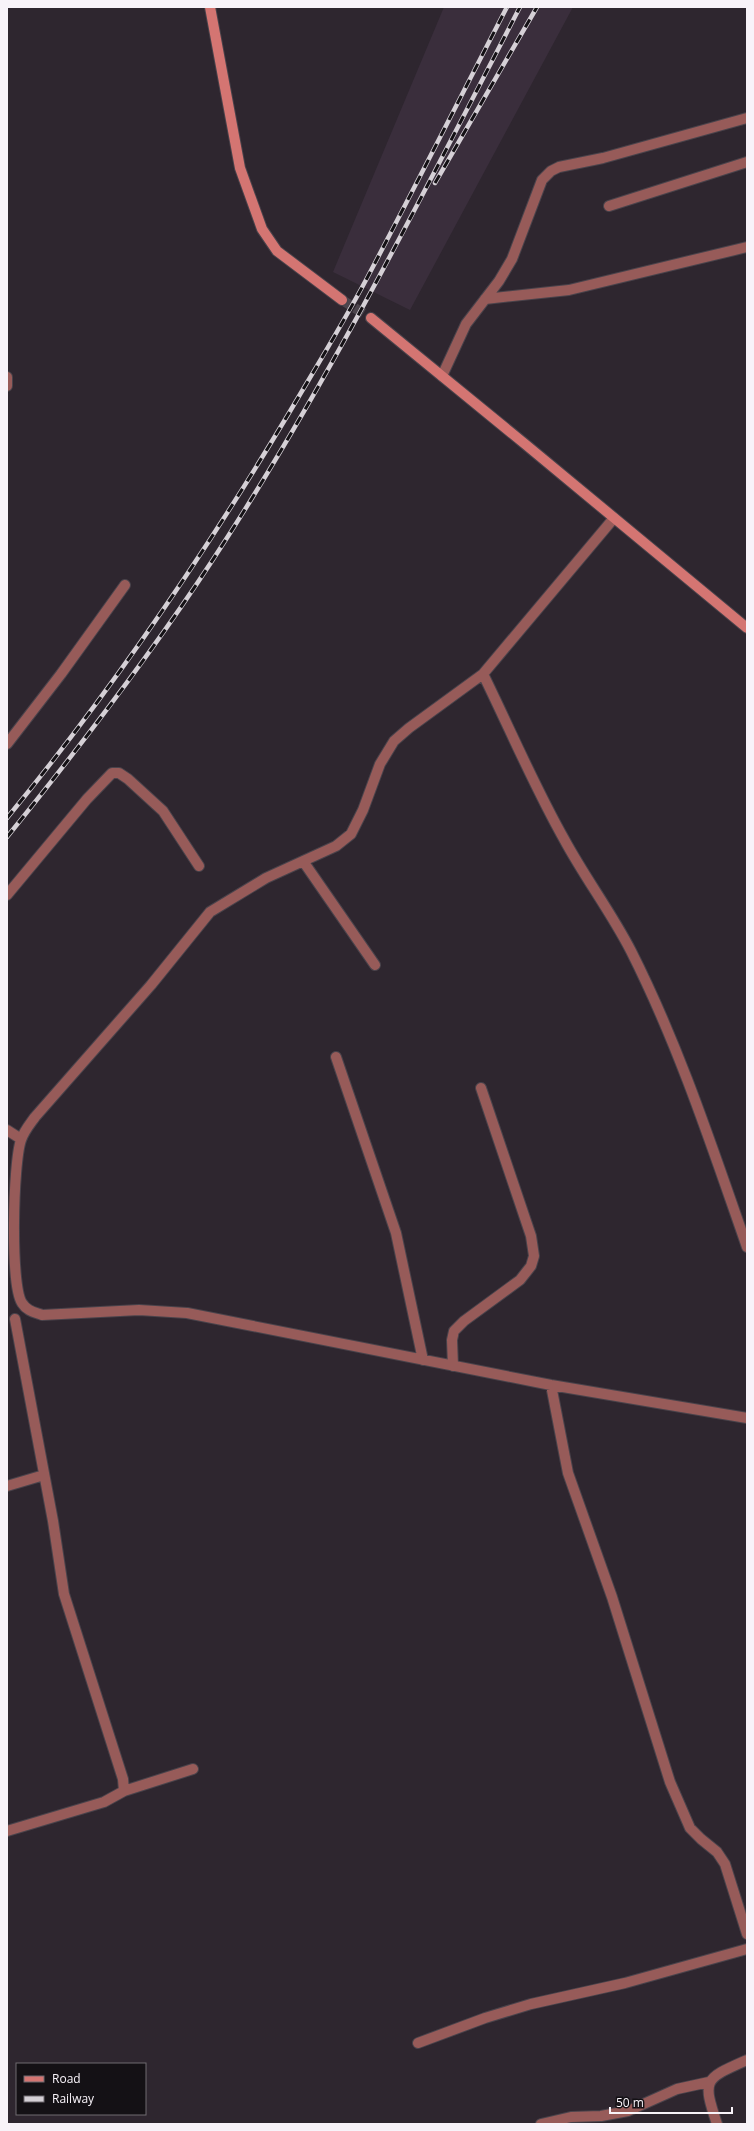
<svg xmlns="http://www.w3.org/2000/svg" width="754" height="2131" font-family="'Open Sans',sans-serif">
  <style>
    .built { fill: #3a2e3c }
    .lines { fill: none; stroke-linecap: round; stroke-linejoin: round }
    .secondary-tunnel { stroke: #4c454d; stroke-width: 10; stroke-dasharray: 10 5; stroke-linecap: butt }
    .street-casing { stroke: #4a434b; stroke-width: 12 }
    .secondary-casing { stroke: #4a434b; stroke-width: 12 }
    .street { stroke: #975b59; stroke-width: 10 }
    .secondary { stroke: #d47572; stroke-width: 10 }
    .rail-casing { stroke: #d5d0d6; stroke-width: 4.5 }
    .rail { stroke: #141115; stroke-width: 3; stroke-dasharray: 9; stroke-linecap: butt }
  </style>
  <rect width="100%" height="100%" fill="#2e262f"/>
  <!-- built -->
  <path class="built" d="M 444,7 L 573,7 L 410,310 L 333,272 Z"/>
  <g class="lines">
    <!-- secondary-tunnel -->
    <path class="secondary-tunnel" d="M 342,300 L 371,318"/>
    <!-- street casing -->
    <g class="street-casing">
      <path id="street" d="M 609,206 L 747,162
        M 485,299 L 569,290 L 747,247
        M 442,376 L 466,324 L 499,281 L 512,259 L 542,180 L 551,171 L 559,167 L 603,158 L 747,118
        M 7,377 L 7,386
        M 614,518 L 483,674 L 409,728 L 394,741 L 380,764 L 363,810 L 351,834 L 336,846 L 266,878 L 210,912 L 151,985 L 35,1117 C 30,1124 24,1131 21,1140 C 13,1163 10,1285 22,1303 C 27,1311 34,1312 42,1315 L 139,1310 L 187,1313 L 551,1385 L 747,1418
        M 483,674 C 510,729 534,786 564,839 C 585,878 611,912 631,951 C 679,1046 712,1147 747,1247
        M 7,744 L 61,674 L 125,585
        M 303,861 L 375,965
        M 7,895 L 87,799 L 112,773 L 119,773 L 128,779 L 163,811 L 199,866
        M 336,1057 L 396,1233 L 423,1360
        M 7,1130 L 21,1139
        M 453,1366 L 452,1340 L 454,1331 L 464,1321 L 520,1280 L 531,1266 L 534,1256 L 531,1236 L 481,1088
        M 551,1385 L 568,1473 L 612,1597 L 670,1782 L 690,1828 L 701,1839 L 717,1852 L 725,1864 L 747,1934
        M 7,1486 L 44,1475
        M 124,1791 L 193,1769
        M 7,1831 L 104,1802 L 124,1791 L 123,1779 L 64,1594 L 53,1521 L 15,1319
        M 418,2043 L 485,2018 L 531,2004 L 625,1983 L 747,1949
        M 541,2124 L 571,2117 L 601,2116 L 628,2111 L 677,2089 L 709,2082
        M 717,2124 C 702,2079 704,2079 747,2060"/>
    </g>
    <!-- secondary casing -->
    <g class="secondary-casing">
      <path id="secondary" d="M 210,7 L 240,168 L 262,229 L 277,251 L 342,300
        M 371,318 L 525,444 L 747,628"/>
    </g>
    <!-- street -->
    <use href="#street" class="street"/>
    <!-- secondary -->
    <use href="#secondary" class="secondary"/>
    <!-- rail casing -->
    <g class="rail-casing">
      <path id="rail" d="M 435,183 L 537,7
        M 7,818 C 112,690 204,555 289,413 C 315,369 342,325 366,280 C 414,189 460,98 507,7
        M 7,837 C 79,748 149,657 212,561 C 328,384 423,194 520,7"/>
    </g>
    <!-- rail -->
    <use href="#rail" class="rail"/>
  </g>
  <!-- border -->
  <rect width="754" height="2131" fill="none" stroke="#f8f3f9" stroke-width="16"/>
  <!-- legend -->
  <rect x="16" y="2063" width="130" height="52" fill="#141115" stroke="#6f6b70"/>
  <rect x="24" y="2076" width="20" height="6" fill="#d47572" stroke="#6f6b70"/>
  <text x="52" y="2083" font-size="12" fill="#f8f3f9">Road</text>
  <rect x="24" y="2096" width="20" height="6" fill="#d5d0d6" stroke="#6f6b70"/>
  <text x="52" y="2103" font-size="12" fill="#f8f3f9">Railway</text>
  <!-- scale -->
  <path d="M610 2107v6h122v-6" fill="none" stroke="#f8f3f9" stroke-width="2"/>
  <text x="616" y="2107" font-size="12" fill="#f8f3f9" stroke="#141115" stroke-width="3" paint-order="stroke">50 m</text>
</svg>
